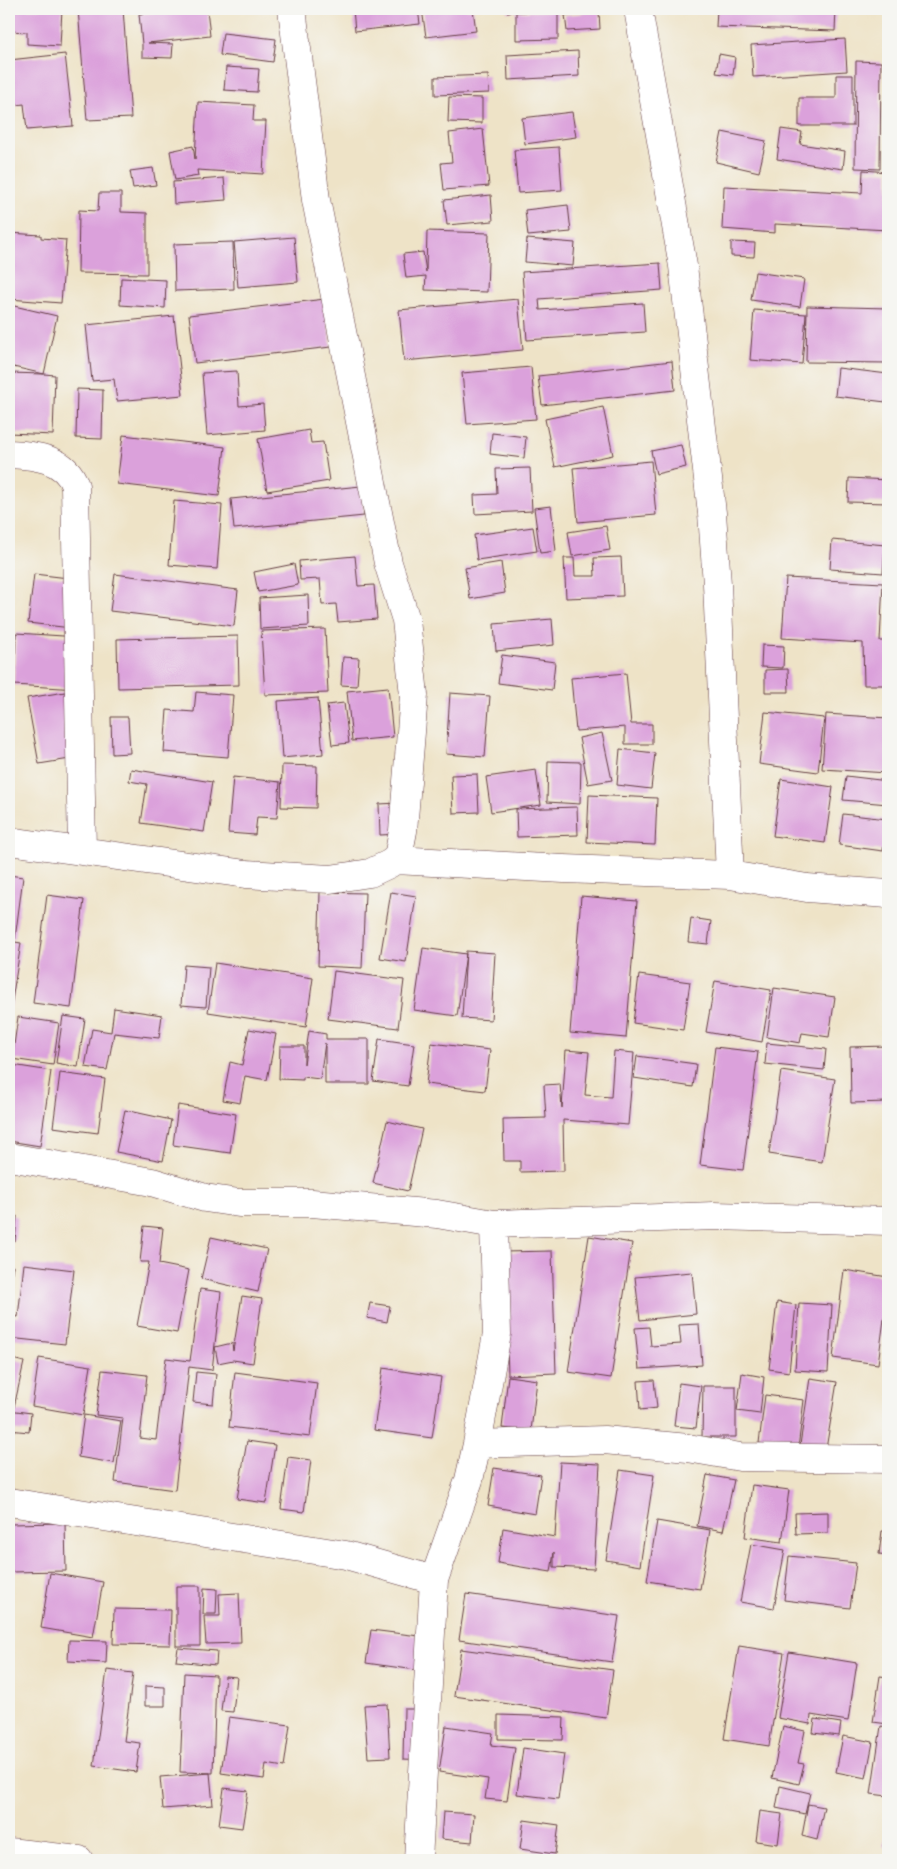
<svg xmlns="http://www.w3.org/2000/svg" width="897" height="1869" font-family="'Libre Bodoni',serif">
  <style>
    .building { fill: #dba1db }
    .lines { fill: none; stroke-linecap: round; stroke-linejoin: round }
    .minor-casing { stroke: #633c42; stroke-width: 29 }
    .minor { stroke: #fff; stroke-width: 28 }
  </style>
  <rect width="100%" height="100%" fill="#f6f6f2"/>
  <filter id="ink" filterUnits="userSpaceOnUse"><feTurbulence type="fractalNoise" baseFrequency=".02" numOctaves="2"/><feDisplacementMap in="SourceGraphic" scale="10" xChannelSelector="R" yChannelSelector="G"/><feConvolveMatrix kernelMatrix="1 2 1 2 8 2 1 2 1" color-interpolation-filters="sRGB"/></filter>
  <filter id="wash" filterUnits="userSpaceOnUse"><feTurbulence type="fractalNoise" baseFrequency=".0096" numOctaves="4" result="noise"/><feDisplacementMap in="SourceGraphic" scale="20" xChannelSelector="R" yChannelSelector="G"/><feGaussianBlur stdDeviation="1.12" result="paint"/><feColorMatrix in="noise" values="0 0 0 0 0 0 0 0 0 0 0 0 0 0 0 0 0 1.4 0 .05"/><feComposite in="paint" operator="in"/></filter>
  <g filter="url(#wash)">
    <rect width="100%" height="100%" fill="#eee3c7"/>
    <g id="blocks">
      <!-- building -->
      <path class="building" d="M 9,9 L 62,9 L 60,46 L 27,44 L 27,32 L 9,31 Z
        M 78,9 L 123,9 L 131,118 L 87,120 Z
        M 192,9 L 207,9 L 210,36 L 148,43 L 173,44 L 172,58 L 142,57 L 142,44 L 139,14 Z
        M 353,9 L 418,9 L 420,24 L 355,31 Z
        M 422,9 L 473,9 L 476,31 L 426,37 Z
        M 507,9 L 525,9 L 525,10 L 507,12 Z
        M 717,9 L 836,9 L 835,31 L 716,27 Z
        M 558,11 L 558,39 L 516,40 L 516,12 Z
        M 599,12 L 600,29 L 567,31 L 565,15 Z
        M 223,33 L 276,39 L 273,62 L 220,55 Z
        M 845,39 L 847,71 L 753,77 L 751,45 Z
        M 578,51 L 579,76 L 508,80 L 507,55 Z
        M 65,54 L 73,126 L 27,130 L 24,104 L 9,106 L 9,60 Z
        M 719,54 L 735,57 L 733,75 L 716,73 Z
        M 856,61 L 881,62 L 880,169 L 855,168 Z
        M 226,67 L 259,69 L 257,92 L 224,90 Z
        M 488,75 L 489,93 L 435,95 L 435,77 Z
        M 836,75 L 853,75 L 853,126 L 799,126 L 799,98 L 836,98 Z
        M 449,97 L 482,98 L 482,123 L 448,122 Z
        M 198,102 L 254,105 L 253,121 L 266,121 L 263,174 L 197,170 L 198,176 L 175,180 L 170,151 L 193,146 L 195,159 Z
        M 572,112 L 576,137 L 525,144 L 522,118 Z
        M 483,129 L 489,186 L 444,190 L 441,163 L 452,162 L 449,133 Z
        M 781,129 L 802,132 L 800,144 L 845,151 L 843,169 L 777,159 Z
        M 722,132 L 766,141 L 759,172 L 716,162 Z
        M 559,147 L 562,190 L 518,193 L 514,150 Z
        M 153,168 L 156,185 L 133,188 L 130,171 Z
        M 863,170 L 888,172 L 888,230 L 775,224 L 775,233 L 722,229 L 724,186 L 862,193 Z
        M 224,178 L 226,200 L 174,204 L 173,182 Z
        M 99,193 L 121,193 L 121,212 L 147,213 L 147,274 L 78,273 L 79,210 L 98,211 Z
        M 491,195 L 493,221 L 447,225 L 444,200 Z
        M 568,205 L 571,232 L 528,236 L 525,210 Z
        M 427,231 L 489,233 L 487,292 L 425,290 L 426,276 L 406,278 L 403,254 L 423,252 L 426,272 Z
        M 9,233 L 41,235 L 41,238 L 66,240 L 61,303 L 9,299 Z
        M 294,237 L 298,282 L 238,287 L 234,242 Z
        M 527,239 L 575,243 L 573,266 L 525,262 Z
        M 233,242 L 234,289 L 175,291 L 174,244 Z
        M 731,242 L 755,243 L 754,257 L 731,256 Z
        M 660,263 L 662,290 L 539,299 L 540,310 L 643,303 L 645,332 L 527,340 L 522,272 Z
        M 755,272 L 804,279 L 800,307 L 751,300 Z
        M 121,278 L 166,280 L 165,308 L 120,305 Z
        M 325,299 L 331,347 L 195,363 L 189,315 Z
        M 518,299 L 523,350 L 404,361 L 399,310 Z
        M 10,305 L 57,316 L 44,374 L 55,375 L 53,435 L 9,433 L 9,373 L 44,374 L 9,366 Z
        M 807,306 L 888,308 L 888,363 L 806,362 Z
        M 754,310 L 806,314 L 802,364 L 750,360 Z
        M 174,316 L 183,395 L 117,401 L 114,379 L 92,381 L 86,325 Z
        M 672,361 L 675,390 L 542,405 L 538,376 Z
        M 531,367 L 536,419 L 467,424 L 462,373 Z
        M 838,368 L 888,374 L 886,402 L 835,396 Z
        M 237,371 L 239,406 L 263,404 L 265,430 L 207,435 L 202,373 Z
        M 77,389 L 103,390 L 102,439 L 76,438 Z
        M 603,407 L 613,455 L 555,467 L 545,419 Z
        M 309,430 L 311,443 L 323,442 L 329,481 L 267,491 L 258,439 Z
        M 492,433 L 526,437 L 524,458 L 490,454 Z
        M 123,435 L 225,447 L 219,496 L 117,484 Z
        M 681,445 L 686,467 L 656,474 L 651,451 Z
        M 651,461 L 656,515 L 578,522 L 573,468 Z
        M 530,468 L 532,511 L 475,514 L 474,495 L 497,494 L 496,469 Z
        M 849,478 L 888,480 L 888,503 L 848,502 Z
        M 361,486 L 364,516 L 234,529 L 231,499 Z
        M 174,501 L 222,505 L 217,569 L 169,565 Z
        M 551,506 L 556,551 L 540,553 L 534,508 Z
        M 606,526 L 610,550 L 572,556 L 568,532 Z
        M 533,527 L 537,551 L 477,560 L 474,535 Z
        M 832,540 L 885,545 L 883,573 L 830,569 Z
        M 355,556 L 358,586 L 374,585 L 377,619 L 338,622 L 336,604 L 322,605 L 320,579 L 300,580 L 299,561 Z
        M 621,557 L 623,596 L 566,598 L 564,558 L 574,558 L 575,576 L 595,576 L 594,558 Z
        M 501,562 L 505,593 L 470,599 L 465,568 Z
        M 294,564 L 298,585 L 258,592 L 254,572 Z
        M 34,574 L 77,579 L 71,628 L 28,623 Z
        M 115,574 L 238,590 L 234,626 L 110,611 Z
        M 786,578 L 883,583 L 880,641 L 888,641 L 888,685 L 864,685 L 863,643 L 782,638 Z
        M 308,595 L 309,626 L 260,629 L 259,598 Z
        M 552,619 L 554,645 L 496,651 L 494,624 Z
        M 325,629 L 328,693 L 265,695 L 261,631 Z
        M 16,633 L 79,637 L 77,689 L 14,685 Z
        M 238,636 L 239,685 L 118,688 L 117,639 Z
        M 762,645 L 784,646 L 783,668 L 761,667 Z
        M 502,655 L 555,662 L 552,690 L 498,683 Z
        M 343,657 L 359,658 L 357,686 L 341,685 Z
        M 788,669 L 789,692 L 765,692 L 765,670 Z
        M 626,673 L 631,724 L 652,724 L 652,744 L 625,744 L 625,727 L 576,731 L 571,678 Z
        M 388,687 L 393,737 L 352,741 L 347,691 Z
        M 65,692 L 76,758 L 39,764 L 27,698 Z
        M 196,692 L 233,695 L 228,757 L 164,752 L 167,710 L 194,712 Z
        M 450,693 L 490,696 L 485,757 L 446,754 Z
        M 318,698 L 323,754 L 282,758 L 278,701 Z
        M 344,703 L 349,743 L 332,745 L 327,705 Z
        M 765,712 L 824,718 L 818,772 L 759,764 Z
        M 826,714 L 888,718 L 888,773 L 822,769 Z
        M 111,717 L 128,717 L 130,753 L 112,754 Z
        M 602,733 L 612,780 L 588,784 L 579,738 Z
        M 620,749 L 655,753 L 651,789 L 617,785 Z
        M 548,761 L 581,762 L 580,804 L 547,802 Z
        M 282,765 L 317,766 L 316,808 L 281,807 Z
        M 131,769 L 212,782 L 204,832 L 141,823 L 147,784 L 129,781 Z
        M 536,770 L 541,805 L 491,812 L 486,777 Z
        M 477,774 L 479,812 L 453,813 L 451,775 Z
        M 846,776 L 888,781 L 888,804 L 843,800 Z
        M 233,777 L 280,782 L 277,818 L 257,817 L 255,835 L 228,833 Z
        M 781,779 L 833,787 L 825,843 L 773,836 Z
        M 589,795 L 657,798 L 655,845 L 587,842 Z
        M 399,803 L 400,834 L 380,835 L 379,804 Z
        M 577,807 L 578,835 L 517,837 L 516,809 Z
        M 843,814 L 887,819 L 883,851 L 839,845 Z
        M 9,875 L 23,877 L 15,939 L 9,938 Z
        M 320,892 L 365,893 L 362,968 L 318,966 Z
        M 391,892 L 416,896 L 406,962 L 380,958 Z
        M 47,895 L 84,900 L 71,1008 L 33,1003 Z
        M 581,896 L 637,901 L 626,1038 L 570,1033 Z
        M 691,918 L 711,921 L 708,944 L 688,942 Z
        M 9,941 L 21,943 L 11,1007 L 9,1007 Z
        M 423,948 L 466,954 L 457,1016 L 414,1010 Z
        M 466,951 L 495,953 L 491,1020 L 462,1018 Z
        M 215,963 L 313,978 L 306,1027 L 208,1012 Z
        M 184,965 L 209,967 L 206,1007 L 181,1005 Z
        M 334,971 L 404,980 L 398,1028 L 328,1019 Z
        M 639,975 L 690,982 L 683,1030 L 633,1023 Z
        M 715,981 L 771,990 L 762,1042 L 706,1032 Z
        M 774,988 L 835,997 L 829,1037 L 802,1033 L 800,1043 L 767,1037 Z
        M 114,1008 L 162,1015 L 159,1038 L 114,1033 L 107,1070 L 85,1067 L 92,1029 L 111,1032 Z
        M 63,1016 L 85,1019 L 78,1067 L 56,1063 Z
        M 18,1017 L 59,1023 L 53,1065 L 12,1059 Z
        M 249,1029 L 276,1034 L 267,1080 L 245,1076 L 240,1103 L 223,1100 L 230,1062 L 242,1065 Z
        M 309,1031 L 326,1034 L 326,1039 L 369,1039 L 369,1084 L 325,1084 L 325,1043 L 320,1079 L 303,1077 L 303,1080 L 279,1079 L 280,1046 L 304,1046 L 304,1064 Z
        M 379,1039 L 414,1044 L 408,1086 L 373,1081 Z
        M 431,1043 L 490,1050 L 485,1091 L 426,1084 Z
        M 767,1043 L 826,1049 L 824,1070 L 765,1064 Z
        M 887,1046 L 888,1102 L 851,1103 L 850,1047 Z
        M 715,1047 L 758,1052 L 743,1170 L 700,1165 Z
        M 566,1050 L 589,1052 L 585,1095 L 611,1097 L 614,1051 L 634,1053 L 628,1125 L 563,1120 L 564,1171 L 520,1172 L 520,1161 L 504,1161 L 503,1119 L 546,1118 L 544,1085 L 560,1084 L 562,1108 Z
        M 637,1056 L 696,1064 L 693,1087 L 634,1078 Z
        M 12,1065 L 51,1071 L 40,1146 L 9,1141 L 9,1085 Z
        M 781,1071 L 835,1079 L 822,1162 L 769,1154 Z
        M 60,1073 L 105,1079 L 98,1133 L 53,1127 Z
        M 178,1105 L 236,1114 L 230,1153 L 173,1145 Z
        M 125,1110 L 171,1120 L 163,1161 L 116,1152 Z
        M 387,1121 L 422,1129 L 408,1191 L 373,1183 Z
        M 9,1216 L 17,1216 L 15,1241 L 9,1241 Z
        M 144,1226 L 163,1228 L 159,1264 L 189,1270 L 177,1333 L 137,1326 L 149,1262 L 140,1262 Z
        M 589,1236 L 632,1243 L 611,1378 L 568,1372 Z
        M 211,1237 L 267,1249 L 258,1292 L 201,1279 Z
        M 552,1251 L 556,1373 L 508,1375 L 504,1252 Z
        M 24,1264 L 74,1270 L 65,1344 L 9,1338 L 9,1316 L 18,1317 Z
        M 9,1266 L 13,1266 L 10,1283 L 9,1282 Z
        M 844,1270 L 888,1277 L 888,1289 L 878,1364 L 833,1358 Z
        M 692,1272 L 696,1314 L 640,1320 L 635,1277 Z
        M 200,1289 L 221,1292 L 212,1370 L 189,1367 L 175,1490 L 115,1482 L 123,1418 L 96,1415 L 102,1370 L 147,1375 L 140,1438 L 156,1440 L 166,1358 L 190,1361 Z
        M 242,1296 L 262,1299 L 253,1363 L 233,1360 L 218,1363 L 215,1347 L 232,1343 L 233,1351 Z
        M 777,1302 L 796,1305 L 789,1372 L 769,1369 Z
        M 370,1303 L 390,1306 L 387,1322 L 367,1318 Z
        M 799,1303 L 832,1305 L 828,1372 L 795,1370 Z
        M 699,1324 L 702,1365 L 639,1369 L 635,1328 L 649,1327 L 651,1346 L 681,1344 L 679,1325 Z
        M 9,1358 L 24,1362 L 14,1407 L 9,1406 Z
        M 39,1358 L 91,1366 L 83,1415 L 32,1406 Z
        M 383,1368 L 441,1377 L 432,1438 L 374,1430 Z
        M 196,1372 L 216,1374 L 213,1404 L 193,1402 Z
        M 235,1372 L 317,1383 L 310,1437 L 229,1427 Z
        M 742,1373 L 764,1377 L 760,1414 L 737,1411 Z
        M 508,1376 L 537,1380 L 531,1431 L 502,1428 Z
        M 810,1378 L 837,1382 L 826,1449 L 800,1445 Z
        M 654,1380 L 657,1408 L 640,1410 L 638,1381 Z
        M 679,1383 L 701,1386 L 696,1428 L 674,1426 Z
        M 703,1386 L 736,1386 L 736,1437 L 702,1437 Z
        M 765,1395 L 804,1400 L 798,1448 L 759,1443 Z
        M 9,1410 L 31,1413 L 29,1432 L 9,1430 Z
        M 84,1415 L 121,1421 L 114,1463 L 78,1457 Z
        M 247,1441 L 275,1445 L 266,1503 L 237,1499 Z
        M 288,1457 L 311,1460 L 304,1512 L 281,1509 Z
        M 560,1462 L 600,1464 L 594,1569 L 554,1567 L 554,1552 L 551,1572 L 498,1563 L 503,1528 L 555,1537 Z
        M 494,1468 L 541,1475 L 535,1514 L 488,1506 Z
        M 620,1470 L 654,1475 L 640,1566 L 606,1560 Z
        M 707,1475 L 734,1480 L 723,1531 L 697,1526 Z
        M 752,1485 L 789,1490 L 782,1542 L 745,1537 Z
        M 828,1512 L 828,1533 L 796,1534 L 795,1513 Z
        M 657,1521 L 710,1530 L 700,1589 L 647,1581 Z
        M 65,1523 L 66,1571 L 9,1572 L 9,1524 Z
        M 882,1531 L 888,1531 L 888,1555 L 879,1554 Z
        M 751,1544 L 785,1550 L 774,1608 L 740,1602 Z
        M 789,1556 L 856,1563 L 850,1608 L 784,1600 Z
        M 50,1573 L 103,1582 L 93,1637 L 41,1628 Z
        M 176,1586 L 200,1586 L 200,1646 L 176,1646 Z
        M 204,1588 L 217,1589 L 216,1614 L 203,1614 Z
        M 239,1593 L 241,1643 L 206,1644 L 204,1616 L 220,1616 L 219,1594 Z
        M 466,1594 L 619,1616 L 612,1662 L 459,1640 Z
        M 114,1609 L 171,1610 L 170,1645 L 113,1644 Z
        M 371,1630 L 427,1637 L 423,1671 L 366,1663 Z
        M 69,1640 L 107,1641 L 106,1663 L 68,1661 Z
        M 739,1646 L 784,1653 L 769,1746 L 724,1739 Z
        M 178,1648 L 217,1651 L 216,1665 L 176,1661 Z
        M 461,1649 L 613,1670 L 606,1718 L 454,1696 Z
        M 789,1652 L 857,1663 L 848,1721 L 811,1715 L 810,1724 L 778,1718 Z
        M 107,1670 L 133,1673 L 124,1741 L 140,1743 L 136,1772 L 94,1766 Z
        M 184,1673 L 216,1675 L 213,1773 L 180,1772 Z
        M 225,1676 L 237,1677 L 233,1712 L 221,1711 Z
        M 880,1676 L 888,1677 L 888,1724 L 873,1722 Z
        M 145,1686 L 165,1687 L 165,1706 L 145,1706 Z
        M 387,1704 L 390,1757 L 368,1758 L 364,1705 Z
        M 404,1709 L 427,1709 L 427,1760 L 403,1759 Z
        M 498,1715 L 564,1717 L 563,1740 L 498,1739 Z
        M 229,1717 L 290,1725 L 284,1767 L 266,1764 L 264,1779 L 221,1773 Z
        M 815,1719 L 841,1723 L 839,1736 L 813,1733 Z
        M 446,1726 L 493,1733 L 491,1745 L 515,1748 L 507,1801 L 485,1799 L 488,1779 L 439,1772 Z
        M 783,1726 L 805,1731 L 798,1763 L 804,1764 L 799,1784 L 772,1778 Z
        M 881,1726 L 888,1727 L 888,1796 L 871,1794 Z
        M 843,1736 L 873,1742 L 866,1778 L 836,1772 Z
        M 523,1748 L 564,1754 L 558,1799 L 517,1794 Z
        M 210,1773 L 213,1805 L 163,1809 L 160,1777 Z
        M 780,1786 L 810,1793 L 805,1814 L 776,1808 Z
        M 224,1788 L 248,1791 L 242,1828 L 219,1825 Z
        M 808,1804 L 824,1807 L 817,1840 L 802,1836 Z
        M 760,1811 L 782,1814 L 778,1844 L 756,1841 Z
        M 443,1812 L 474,1814 L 472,1842 L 441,1839 Z
        M 524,1820 L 559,1825 L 555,1854 L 520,1849 Z
        M 888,1833 L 888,1848 L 883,1846 Z"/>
    </g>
  </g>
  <g filter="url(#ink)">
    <use href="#blocks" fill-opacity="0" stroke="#633c42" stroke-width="1"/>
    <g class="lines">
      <!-- minor casing -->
      <g class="minor-casing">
        <path id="minor" d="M 638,9 L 683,266 L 712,513 L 717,584 L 730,875
          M 9,454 C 34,455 66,458 75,486 L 82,851
          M 9,841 L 246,874 L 330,879 L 370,873 L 389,864 L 395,860 L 399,852 L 403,831 L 414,695 L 406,620 L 388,563 L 316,200 L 292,9
          M 395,860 L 564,869 L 730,875 L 807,888 L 888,894
          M 9,1157 L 152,1182 L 205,1198 L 239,1203 L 312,1203 L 437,1214 L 494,1224 L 714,1216 L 888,1221
          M 477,1444 L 604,1440 L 688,1448 L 740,1457 L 888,1459
          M 9,1502 L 346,1555 L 434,1580 L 418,1860
          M 434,1580 L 469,1480 L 477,1444 L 497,1334 L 494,1224
          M 9,1852 L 79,1860"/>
      </g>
      <!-- minor -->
      <use href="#minor" class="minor"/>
    </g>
  </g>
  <!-- margin -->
  <rect width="897" height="1869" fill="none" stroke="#f6f6f2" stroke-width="30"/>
</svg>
